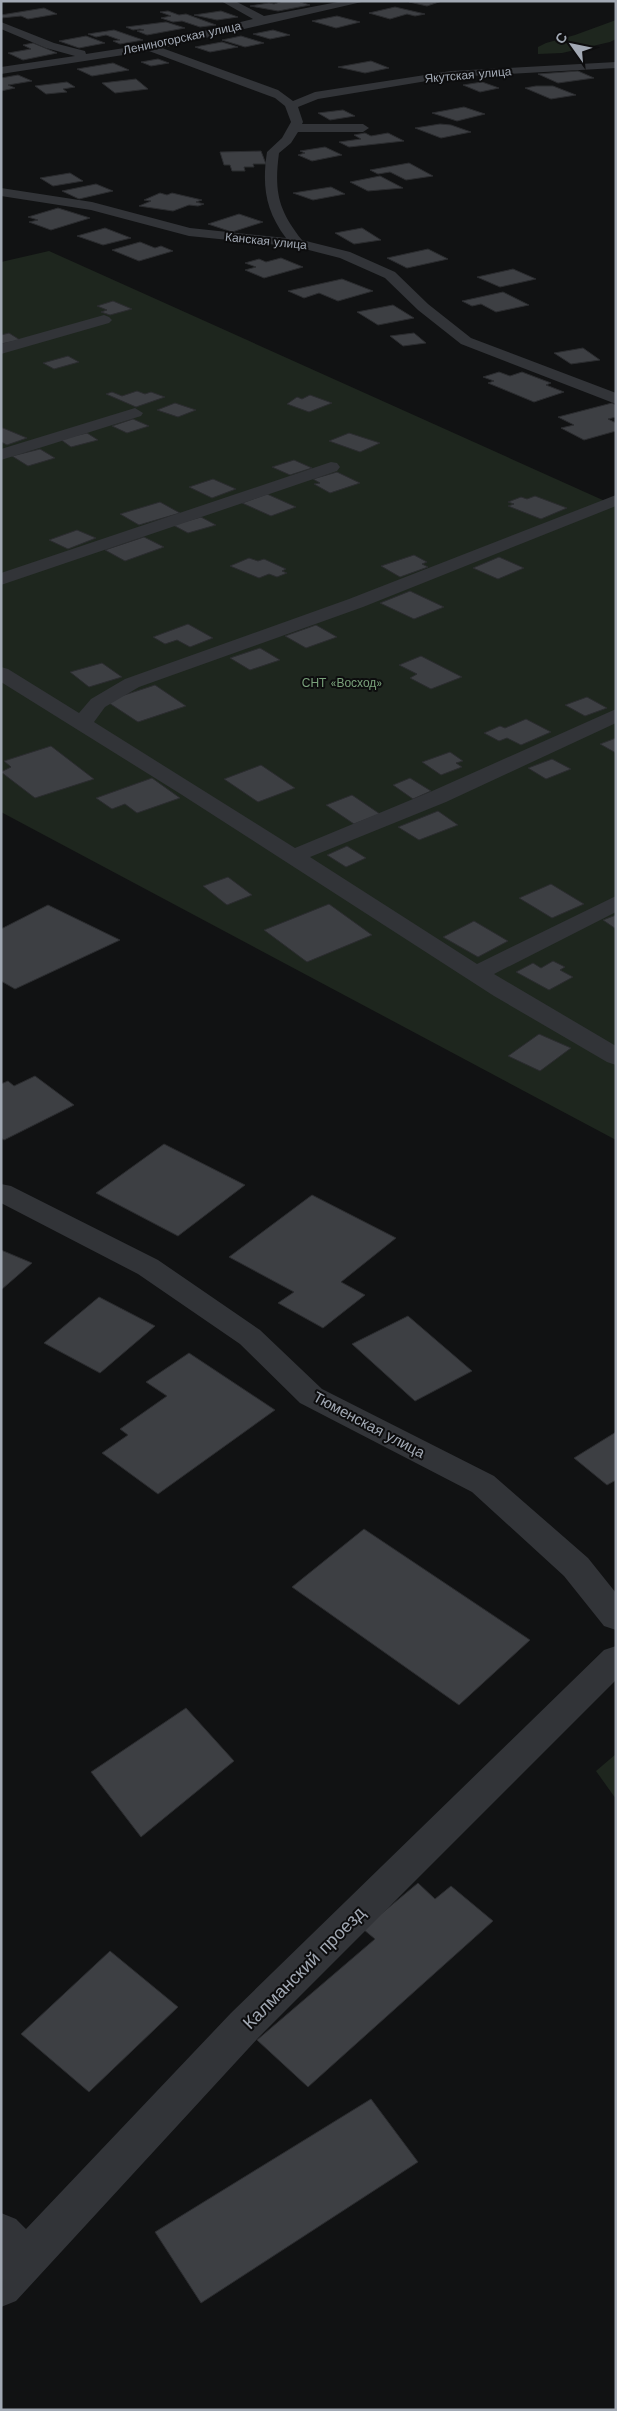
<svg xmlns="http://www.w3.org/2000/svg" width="617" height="2411" font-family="'Work Sans',sans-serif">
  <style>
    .green { fill: #1e261e }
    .building { fill: #3d3f43; stroke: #2b2c2f }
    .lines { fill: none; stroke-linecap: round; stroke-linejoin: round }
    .minor { fill: #323438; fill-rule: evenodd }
    .labels { text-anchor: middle; stroke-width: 4; stroke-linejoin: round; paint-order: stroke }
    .far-street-label { font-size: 12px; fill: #a2a9b4; stroke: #0d0d0e }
    .far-park-label { font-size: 12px; fill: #79a07a; stroke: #0d0d0e }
    .street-label { font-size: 15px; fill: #a2a9b4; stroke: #0d0d0e }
    .near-street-label { font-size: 18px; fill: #a2a9b4; stroke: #0d0d0e }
  </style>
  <rect width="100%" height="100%" fill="#111213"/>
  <!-- green -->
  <path class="green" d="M 616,20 L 616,39 L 610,42 L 562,53 L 538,54 L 538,47 L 546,43 L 575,35 Z
    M 49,251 L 616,506 L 616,1140 L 1,812 L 1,262 Z
    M 616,1754 L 616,1799 L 596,1771 Z"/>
  <!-- building -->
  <path class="building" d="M 304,1 L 300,2 L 310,5 L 278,11 L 250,6 L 269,3 L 274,4 L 283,1 Z
    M 412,1 L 442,1 L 427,6 L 409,2 Z
    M 395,7 L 425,14 L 415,16 L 407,14 L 390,19 L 369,13 Z
    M 44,8 L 57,14 L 28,19 L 21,16 L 1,18 L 1,15 Z
    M 168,11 L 179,15 L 186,14 L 216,25 L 200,27 L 182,21 L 173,22 L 161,18 L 171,16 L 160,12 Z
    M 221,11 L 238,17 L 217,20 L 194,15 Z
    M 337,16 L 360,22 L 336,28 L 312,21 Z
    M 166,22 L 185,28 L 147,35 L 137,31 L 144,30 L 140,29 L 133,30 L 126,27 Z
    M 114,30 L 143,40 L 120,44 L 113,41 L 120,40 L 106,35 L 96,37 L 88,34 Z
    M 273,30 L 290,35 L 270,39 L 253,34 Z
    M 86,36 L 105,43 L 79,48 L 59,41 Z
    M 241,36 L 264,43 L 245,47 L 222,40 Z
    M 222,42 L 238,47 L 210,52 L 195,47 Z
    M 33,43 L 57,53 L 23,60 L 8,53 L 31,49 L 23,45 Z
    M 158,59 L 169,63 L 151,66 L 141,62 Z
    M 371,61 L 389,68 L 365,73 L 338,67 Z
    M 113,63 L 129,70 L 92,76 L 77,69 Z
    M 578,71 L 594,78 L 558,83 L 538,74 Z
    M 18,75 L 32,81 L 8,85 L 15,88 L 1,91 L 1,78 Z
    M 136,79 L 148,89 L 115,93 L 102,83 Z
    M 67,82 L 75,87 L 63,89 L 67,92 L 46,94 L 35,86 Z
    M 482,82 L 499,88 L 480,92 L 463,85 Z
    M 536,86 L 553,86 L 576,95 L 551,99 L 525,88 Z
    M 464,107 L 485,114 L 457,121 L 432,113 Z
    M 343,110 L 355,116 L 330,120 L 318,113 Z
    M 440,124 L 451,125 L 471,132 L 441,138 L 415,128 Z
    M 365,133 L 371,136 L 388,133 L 404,141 L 349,147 L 339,142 L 361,139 L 354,135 Z
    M 325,147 L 342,155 L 312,161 L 298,155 L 305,153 L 300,151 Z
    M 261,151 L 266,164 L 253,164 L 254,167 L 244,167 L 245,171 L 232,171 L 230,165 L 224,165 L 220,152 Z
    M 409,163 L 433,176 L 406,180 L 390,172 L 378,174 L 370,170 Z
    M 70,173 L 83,181 L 53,186 L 40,178 Z
    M 380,176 L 403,188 L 368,191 L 350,182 Z
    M 96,184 L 113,191 L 79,199 L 62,191 Z
    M 331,187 L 345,194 L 313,200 L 293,193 Z
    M 160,193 L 167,195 L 172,193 L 202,200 L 196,202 L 204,204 L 198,206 L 189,205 L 173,211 L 139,206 L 151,201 L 144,200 Z
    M 58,208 L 90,218 L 51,230 L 29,222 L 38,220 L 28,217 Z
    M 239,214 L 263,222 L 232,232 L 208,224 Z
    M 105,228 L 131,238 L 103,245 L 77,236 Z
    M 362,228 L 381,240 L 354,244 L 335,233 Z
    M 140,242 L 155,248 L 161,246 L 173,251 L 139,261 L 112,250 Z
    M 428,249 L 448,259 L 407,268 L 387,258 Z
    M 281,258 L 303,267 L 264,278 L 245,270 L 256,267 L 245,263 L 259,259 L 266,262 Z
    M 513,269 L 536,279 L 500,287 L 477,277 Z
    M 342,279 L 373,291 L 338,301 L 319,293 L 304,298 L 288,291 Z
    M 503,292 L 529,305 L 496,312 L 481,304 L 472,306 L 462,301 Z
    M 113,301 L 132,309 L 110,315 L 101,312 L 107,310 L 97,306 Z
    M 393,305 L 414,318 L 378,325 L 357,312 Z
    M 9,333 L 20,340 L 1,344 L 1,335 Z
    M 414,333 L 426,343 L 403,346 L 390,336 Z
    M 583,348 L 600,360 L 571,364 L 554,353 Z
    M 68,356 L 79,362 L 54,369 L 43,363 Z
    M 499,372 L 510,376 L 522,372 L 551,383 L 546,385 L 564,392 L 534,402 L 488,383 L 494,381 L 483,377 Z
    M 137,391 L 145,394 L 151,392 L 165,397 L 136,407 L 106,394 L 112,392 L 122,396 Z
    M 310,395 L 332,403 L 309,412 L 287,404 L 297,397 L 302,399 Z
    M 175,403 L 196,410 L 178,417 L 157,410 Z
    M 612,403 L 616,405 L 616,417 L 608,419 L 616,423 L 616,431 L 584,440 L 561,428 L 574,425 L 558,417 Z
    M 133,419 L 149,426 L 127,433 L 112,426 Z
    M 1,428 L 3,428 L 27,438 L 7,445 L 1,442 Z
    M 87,433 L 98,440 L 71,447 L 60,439 Z
    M 349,433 L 380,443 L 360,452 L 329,441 Z
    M 40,449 L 55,458 L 28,466 L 12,456 Z
    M 294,460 L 312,468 L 290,475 L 272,467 Z
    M 337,472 L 360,483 L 330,493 L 314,484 L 320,483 L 313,479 Z
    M 213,479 L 236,489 L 212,498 L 189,487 Z
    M 267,494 L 296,507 L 271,516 L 242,503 Z
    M 535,496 L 567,508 L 541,519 L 508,506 L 514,504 L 508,502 L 521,497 L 527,499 Z
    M 160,502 L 180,513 L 139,525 L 120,514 Z
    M 201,517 L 216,525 L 188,533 L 173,525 Z
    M 77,530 L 96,538 L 68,549 L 49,540 Z
    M 144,537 L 164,547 L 125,561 L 105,550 Z
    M 414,555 L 427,562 L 422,564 L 428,567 L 400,577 L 381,566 Z
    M 499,557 L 524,568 L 498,579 L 473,568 Z
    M 249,558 L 258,561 L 264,559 L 286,569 L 282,571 L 287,573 L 277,577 L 269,574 L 259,578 L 230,566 Z
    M 410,591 L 444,607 L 414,619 L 380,603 Z
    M 188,624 L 213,638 L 190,647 L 177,640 L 165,644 L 153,637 Z
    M 316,625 L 337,637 L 306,648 L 285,636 Z
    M 260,648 L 280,660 L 250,670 L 230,658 Z
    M 421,656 L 462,677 L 431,689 L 410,678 L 417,674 L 399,665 Z
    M 102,663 L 122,677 L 89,687 L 70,672 Z
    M 155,685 L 186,706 L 138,722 L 106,701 Z
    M 587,697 L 607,708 L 585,716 L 565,705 Z
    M 526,719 L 551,732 L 521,745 L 507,738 L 499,741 L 484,733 L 500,726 L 505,728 Z
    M 616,738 L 616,753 L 600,744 Z
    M 51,746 L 94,779 L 35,798 L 1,772 L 11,767 L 4,761 Z
    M 450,752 L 463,761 L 456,763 L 462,767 L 441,775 L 422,762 Z
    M 552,759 L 571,769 L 546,779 L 528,768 Z
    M 261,765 L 295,788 L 258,802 L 224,779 Z
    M 152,778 L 180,798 L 137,813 L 125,804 L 112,809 L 96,798 Z
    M 410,778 L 431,791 L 413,799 L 393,785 Z
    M 352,795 L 380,814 L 354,824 L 326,805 Z
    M 438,811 L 458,825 L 419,840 L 398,827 Z
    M 347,846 L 366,858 L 346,867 L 327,855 Z
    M 228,877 L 252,895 L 227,905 L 203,886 Z
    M 551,884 L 584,904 L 552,918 L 519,898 Z
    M 329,904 L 372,935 L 307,962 L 264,930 Z
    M 48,905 L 120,940 L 15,989 L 1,981 L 1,929 Z
    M 616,915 L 616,929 L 603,920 Z
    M 474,921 L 508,941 L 478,957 L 443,937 Z
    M 553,961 L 565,967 L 560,970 L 573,977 L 549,990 L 516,972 L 533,963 L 541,968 Z
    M 539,1034 L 571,1048 L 540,1071 L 508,1056 Z
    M 35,1076 L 74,1105 L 4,1140 L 1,1138 L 1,1084 L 8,1081 L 14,1086 Z
    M 164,1144 L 245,1185 L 178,1236 L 96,1193 Z
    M 312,1195 L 396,1238 L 341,1282 L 365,1295 L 323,1328 L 278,1303 L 294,1292 L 229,1257 Z
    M 1,1250 L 32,1263 L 1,1290 Z
    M 99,1297 L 155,1326 L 100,1373 L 44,1343 Z
    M 408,1316 L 472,1371 L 415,1401 L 352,1344 Z
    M 189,1353 L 275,1410 L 158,1494 L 102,1453 L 128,1435 L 120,1429 L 167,1396 L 146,1382 Z
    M 616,1432 L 616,1480 L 607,1485 L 574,1458 Z
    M 364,1529 L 530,1640 L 459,1705 L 292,1587 Z
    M 186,1708 L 234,1761 L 141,1837 L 91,1772 Z
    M 418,1883 L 435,1899 L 451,1886 L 493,1921 L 308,2087 L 257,2040 L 375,1939 L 363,1929 Z
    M 110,1951 L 178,2007 L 89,2092 L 21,2034 Z
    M 371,2099 L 418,2162 L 201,2303 L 155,2232 Z"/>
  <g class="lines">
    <!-- minor -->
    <path class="minor" d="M 221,1 L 235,1 L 264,16 L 343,1 L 366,1 L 162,48 L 278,90 L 293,101 L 315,92 L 451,71 L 616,62 L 616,68 L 451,77 L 318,99 L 298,107 L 303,122 L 302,124 L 363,124 L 369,128 L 363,132 L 298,132 L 291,143 L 279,153 C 274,191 278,210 302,240 L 350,252 L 395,272 L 428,304 L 471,338 L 616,393 L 616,404 L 461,344 L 418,310 L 385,278 L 340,258 L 297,247 L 189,236 L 91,210 L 1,196 L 1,188 L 92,202 L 190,228 L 286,238 C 265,210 262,185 267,152 L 282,138 L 291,122 L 285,106 L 275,98 L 149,51 L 1,74 L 1,67 L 75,56 L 46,48 L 1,29 L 1,22 L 54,43 L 85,51 L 86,54 L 150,44 L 253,19 Z
      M 104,315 L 109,317 L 112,320 L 109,323 L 1,354 L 1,344 Z
      M 135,408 L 143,413 L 141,416 L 1,460 L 1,449 Z
      M 331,462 L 337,463 L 340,467 L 337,471 L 1,585 L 1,573 Z
      M 616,495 L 616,506 L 363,607 L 139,687 L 105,707 L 94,722 L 295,848 L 430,792 L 616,709 L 616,723 L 446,802 L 310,857 L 477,964 L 616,896 L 616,912 L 494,974 L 616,1046 L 616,1065 L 607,1062 L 494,996 L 179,793 L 1,682 L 1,667 L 8,669 L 79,713 L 91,699 L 125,679 L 349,599 Z
      M 1,1184 L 11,1186 L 158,1260 L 260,1330 L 322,1389 L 494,1476 L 588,1558 L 616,1593 L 616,1630 L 604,1626 L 564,1576 L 472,1492 L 300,1403 L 240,1344 L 138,1274 L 1,1203 Z
      M 616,1646 L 616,1680 L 259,2037 L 16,2301 L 1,2307 L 1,2213 L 16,2219 L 26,2229 L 231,2013 L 604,1650 Z"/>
  </g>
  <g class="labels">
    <!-- far-street labels -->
    <g class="far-street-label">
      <text transform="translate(182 38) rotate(-12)" y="4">Лениногорская улица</text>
      <text transform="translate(468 75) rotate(-5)" y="4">Якутская улица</text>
      <text transform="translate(266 241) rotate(6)" y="4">Канская улица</text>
    </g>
    <!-- far-park labels -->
    <g class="far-park-label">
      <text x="342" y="687">СНТ «Восход»</text>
    </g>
    <!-- street labels -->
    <g class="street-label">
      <text transform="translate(369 1425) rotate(28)" y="5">Тюменская улица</text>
    </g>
    <!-- near-street labels -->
    <g class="near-street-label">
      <text transform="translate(304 1968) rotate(-45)" y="6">Калманский проезд</text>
    </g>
  </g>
  <!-- border -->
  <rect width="617" height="2411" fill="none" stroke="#a2a9b4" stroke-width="5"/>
  <!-- north arrow -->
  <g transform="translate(572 45) rotate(303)" stroke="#0d0d0e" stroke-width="4" paint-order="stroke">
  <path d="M0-4L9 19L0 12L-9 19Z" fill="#a2a9b4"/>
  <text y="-8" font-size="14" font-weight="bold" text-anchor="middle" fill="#a2a9b4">С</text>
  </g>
</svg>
